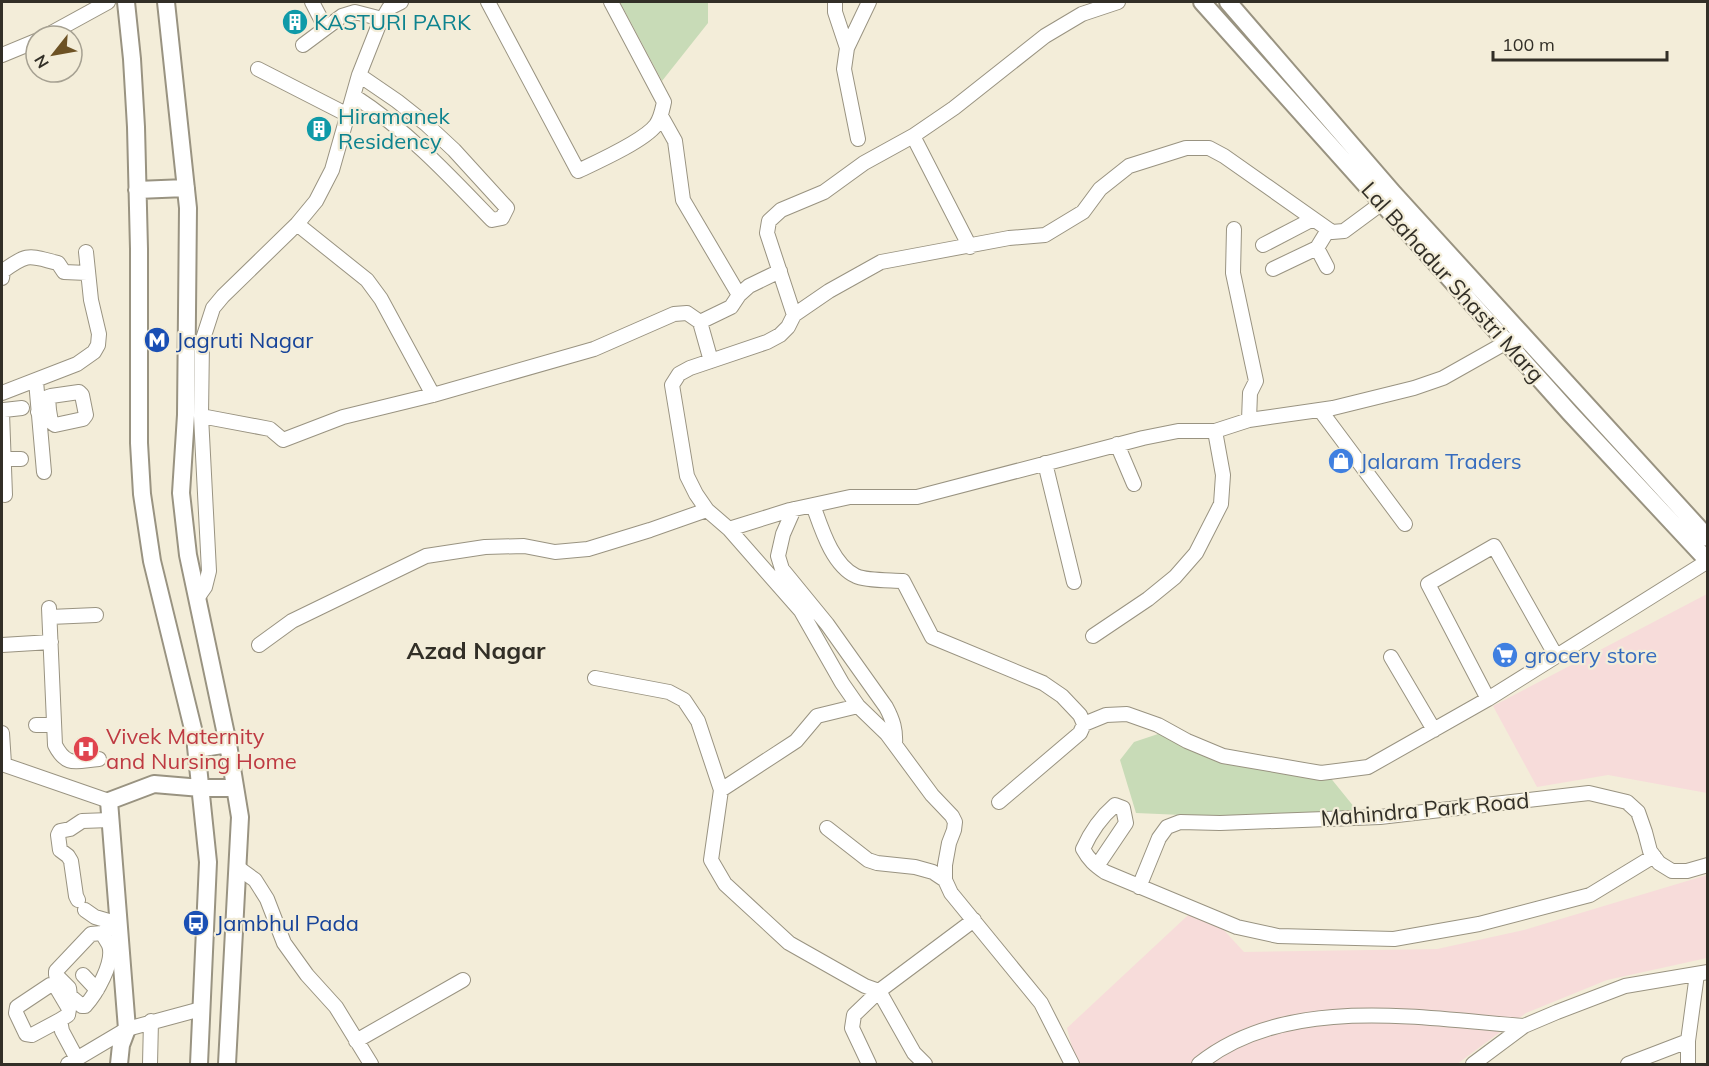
<svg xmlns="http://www.w3.org/2000/svg" width="1709" height="1066" font-family="Mulish,sans-serif">
  <style>
    .industrial { fill: #f7dcda }
    .green { fill: #c8dbb7 }
    .lines { fill: none; stroke-linecap: round; stroke-linejoin: round }
    .minor-casing { stroke: #999381; stroke-width: 16 }
    .major-casing { stroke: #999381; stroke-width: 20 }
    .minor { stroke: #fff; stroke-width: 14 }
    .major { stroke: #fff; stroke-width: 16 }
    .labels { text-anchor: middle; stroke-width: 4.5; stroke-linejoin: round; paint-order: stroke }
    .culture-label { font-size: 22px; fill: #0d838f; stroke: #f3edd9; text-anchor: start }
    .street-label { font-size: 22px; fill: #322f27; stroke: #f3edd9 }
    .transit-label { font-size: 22px; fill: #164399; stroke: #f3edd9; text-anchor: start }
    .shop-label { font-size: 22px; fill: #366cbe; stroke: #f3edd9; text-anchor: start }
    .health-label { font-size: 22px; fill: #be3a42; stroke: #f3edd9; text-anchor: start }
    .neighbourhood-label { font-size: 24px; font-weight: bold; fill: #322f27; stroke: #f3edd9 }
  </style>
  <rect width="100%" height="100%" fill="#f3edd9"/>
  <!-- industrial -->
  <path class="industrial" d="M 1707,594 L 1707,793 L 1608,775 L 1537,787 L 1493,706 Z
    M 1707,875 L 1707,958 L 1607,980 L 1526,1013 L 1457,1064 L 1079,1064 L 1073,1051 L 1067,1028 L 1200,904 L 1244,952 L 1437,949 L 1524,930 Z"/>
  <!-- green -->
  <path class="green" d="M 620,2 L 708,2 L 708,23 L 662,81 Z
    M 1161,733 L 1224,764 L 1319,778 L 1329,776 L 1359,813 L 1251,818 L 1136,813 L 1120,760 L 1134,742 Z"/>
  <g class="lines">
    <!-- minor casing -->
    <g class="minor-casing">
      <path id="minor" d="M 312,2 L 325,27
        M 488,2 L 578,171 C 597,162 644,141 656,125 C 661,118 662,111 664,102 L 611,2
        M 835,2 L 835,12 L 847,48
        M 46,36 L 108,2
        M 303,45 L 342,16 L 355,12 L 382,19
        M 2,55 L 36,41
        M 258,69 L 348,115
        M 354,96 C 408,131 448,174 492,220 L 502,218 L 507,208 L 454,150 L 426,124 L 397,101 L 359,75
        M 661,116 L 675,141 L 683,200 L 739,295
        M 913,136 L 970,247
        M 858,139 L 844,69 L 847,48 L 869,2
        M 297,224 L 367,280 L 381,299 L 433,395
        M 1234,229 L 1233,273 L 1256,381 L 1250,393 L 1249,420
        M 1263,245 L 1313,219
        M 1317,248 L 1327,267
        M 1273,269 L 1317,248 L 1328,230
        M 2,278 L 3,271 C 29,252 29,256 58,263 L 64,272 L 87,273
        M 794,315 L 767,233 L 769,221 L 781,210 L 824,192 L 864,163 L 913,136 L 954,108 L 1045,36 L 1082,14 L 1118,2
        M 700,322 L 731,307 L 739,295 L 749,286 L 780,271
        M 36,381 L 44,472
        M 2,393 L 77,364 L 94,352 L 98,345 L 99,334 L 91,300 L 86,252
        M 1320,410 L 1405,524
        M 38,412 L 49,410 L 51,422 L 55,425 L 83,419 L 86,415 L 82,395 L 79,392 L 51,396 L 48,397 L 49,410
        M 201,416 L 270,429 L 283,440 L 343,417 L 433,395 L 594,349 L 674,314 L 687,313 L 700,322 L 711,361
        M 1117,444 L 1134,484
        M 2,459 L 21,459
        M 1045,463 L 1074,582
        M 5,495 L 2,413 L 4,410 L 22,408
        M 813,505 C 821,527 832,565 856,576 C 866,581 891,580 903,581 L 932,637 L 1043,683 L 1062,696 L 1080,715 L 1084,724 L 1080,733 L 999,802
        M 794,509 L 783,534 L 778,556 L 782,569 L 827,624 L 886,707 C 893,720 896,730 895,745
        M 729,529 L 790,510 L 850,497 L 917,497 L 1143,438 L 1178,431 L 1215,431 L 1249,420 L 1333,408 L 1414,388 L 1443,378 L 1514,338
        M 198,597 L 205,587 L 209,571 L 201,416 L 202,342 L 213,308 L 223,296 L 297,224 L 316,201 L 332,170 L 359,75 L 378,27 L 389,8 L 401,2
        M 49,608 L 55,745 C 67,768 76,761 99,759
        M 50,617 L 96,615
        M 1093,636 L 1148,599 L 1175,577 L 1196,553 L 1221,504 L 1223,475 L 1215,431
        M 2,645 L 51,642
        M 259,645 L 292,621 L 426,556 L 485,547 L 524,546 L 555,552 L 588,549 L 650,530 L 707,510
        M 1391,657 L 1434,730
        M 595,678 L 669,692 L 684,700 L 698,721 L 721,790 L 711,860 L 725,884 L 789,943 L 865,986 L 879,991 L 914,1053 L 925,1064
        M 1488,699 L 1428,584 L 1494,546 L 1556,656
        M 1084,724 L 1106,715 L 1127,714 L 1158,725 L 1187,741 L 1223,756 L 1321,773 L 1368,767 L 1488,699 L 1708,561
        M 36,725 L 54,725
        M 2,733 L 4,764
        M 2,764 L 109,801
        M 721,790 L 796,741 L 817,716 L 858,706
        M 827,828 L 868,860 L 877,863 L 915,867 L 933,872 L 945,880
        M 1097,866 L 1126,823 L 1123,808 L 1115,805 C 1100,818 1091,831 1083,849 C 1089,860 1095,865 1105,872 L 1237,927 L 1278,936 L 1394,939 L 1479,924 L 1590,895 L 1654,856
        M 237,867 L 255,880 L 267,899 L 284,943 L 307,975 L 336,1007 L 371,1064
        M 1139,887 L 1159,838 L 1167,827 L 1180,822 L 1220,823 L 1380,817 L 1589,793 L 1627,802 L 1638,812 L 1645,832 L 1650,851 L 1659,863 L 1672,871 L 1687,871 L 1708,865
        M 78,900 L 76,896 L 71,861 L 68,856 L 60,850 L 58,835 L 60,831 L 70,829 L 82,821 L 110,820
        M 85,910 L 95,917 L 119,924
        M 102,933 C 104,937 107,941 109,945 C 115,962 96,994 85,1006 L 82,1006 L 70,996 L 69,988 L 56,975 L 56,971 L 91,934 L 102,933 L 119,924
        M 83,975 L 97,990
        M 60,1020 L 32,1035 L 26,1034 L 16,1013 L 17,1007 L 50,985 L 56,987 L 69,1009 L 68,1015 L 60,1020 L 62,1031 L 77,1059
        M 356,1041 L 463,980
        M 68,1064 L 127,1029 L 201,1009
        M 150,1064 L 151,1021
        M 869,1064 L 852,1028 L 854,1015 L 879,991 L 974,920
        M 1072,1064 L 1041,1003 L 951,893 L 945,880 L 945,865 L 949,843 L 954,830 L 955,822 L 952,816 L 932,795 L 887,734 L 858,706 L 842,683 L 801,611 L 729,529 L 707,510 L 696,494 L 687,476 L 672,385 L 679,374 L 690,368 L 767,342 L 780,335 L 788,327 L 794,315 L 829,291 L 881,262 L 1009,238 L 1045,235 L 1083,212 L 1100,189 L 1129,166 L 1186,148 L 1209,148 L 1224,156 L 1332,232 L 1344,231 L 1390,197
        M 1199,1064 C 1286,994 1420,1018 1524,1026
        M 1473,1064 L 1524,1026 L 1557,1012 L 1625,986 L 1708,972
        M 1628,1064 L 1688,1041
        M 1688,1064 L 1688,1041 L 1697,974"/>
    </g>
    <!-- major casing -->
    <g class="major-casing">
      <path id="major" d="M 126,2 L 132,59 L 136,127 L 139,249 L 139,443 L 142,494 L 152,561 L 195,737 L 208,862 L 199,1064
        M 166,2 L 188,208 L 186,415 L 181,493 L 188,555 L 228,744 L 240,817 L 227,1064
        M 1202,2 L 1570,413 L 1708,561
        M 1228,2 L 1394,194 L 1708,538
        M 137,190 L 186,188
        M 197,749 L 228,744
        M 119,1064 L 121,1045 L 127,1029 L 109,801 L 154,784 L 201,788 L 234,788"/>
    </g>
    <!-- minor -->
    <use href="#minor" class="minor"/>
    <!-- major -->
    <use href="#major" class="major"/>
  </g>
  <!-- icons -->
  <defs>
    <g id="building-disc" transform="scale(1.35)"><circle r="9.5" fill="#0f9aa8" stroke="#f3edd9"/><path d="M-4-6H4V6H1V3H-1V6H-4ZM-2.5-4.3h1.7v1.8h-1.7ZM.8-4.3h1.7v1.8H.8ZM-2.5-1h1.7V.8h-1.7ZM.8-1h1.7V.8H.8Z" fill="#fff"/></g>
    <g id="metro-disc" transform="scale(1.35)"><circle r="9.5" fill="#1a4fb4" stroke="#f3edd9"/><path d="M-5.5 5V-5H-3L0 0L3-5H5.5V5H3V-.5L0 4L-3-.5V5Z" fill="#fff"/></g>
    <g id="shop-disc" transform="scale(1.35)"><circle r="9.5" fill="#3f7fe0" stroke="#f3edd9"/><path d="M-5-2.5h2.3a2.7 3.5 0 0 1 5.4 0H5L5.5 6h-11ZM-1.5-2.5h3a1.5 2.3 0 0 0-3 0Z" fill="#fff"/></g>
    <g id="supermarket-disc" transform="scale(1.35)"><circle r="9.5" fill="#3f7fe0" stroke="#f3edd9"/><path d="M-6-5.5h2.5l.6 2H6L4.5 2H-2.5L-4.4-4H-6ZM-1.5 3.2a1.3 1.3 0 1 0 .1 0ZM3 3.2a1.3 1.3 0 1 0 .1 0Z" fill="#fff"/></g>
    <g id="hospital-disc" transform="scale(1.35)"><circle r="9.5" fill="#e0444e" stroke="#f3edd9"/><path d="M-5-5h3v3.5h4V-5h3V5h-3V1.5h-4V5h-3Z" fill="#fff"/></g>
    <g id="bus-disc" transform="scale(1.35)"><circle r="9.5" fill="#1a4fb4" stroke="#f3edd9"/><path d="M-5-6H5V4H4V6H2V4H-2V6H-4V4H-5ZM-3.5-4V0h7V-4ZM-3.5 1.2v1.5H-2V1.2ZM2 1.2v1.5H3.5V1.2Z" fill="#fff"/></g>
  </defs>
  <g fill-rule="evenodd">
    <use href="#building-disc" x="295" y="22"/>
    <use href="#building-disc" x="319" y="129"/>
    <use href="#metro-disc" x="157" y="340"/>
    <use href="#shop-disc" x="1341" y="461"/>
    <use href="#supermarket-disc" x="1505" y="655"/>
    <use href="#hospital-disc" x="86" y="749"/>
    <use href="#bus-disc" x="196" y="923"/>
  </g>
  <g class="labels">
    <!-- culture labels -->
    <g class="culture-label">
      <text x="314" y="30">KASTURI PARK</text>
      <text x="338" y="124">Hiramanek<tspan x="338" dy="25">Residency</tspan></text>
    </g>
    <!-- street labels -->
    <g class="street-label">
      <text transform="translate(1453 282) rotate(48)" y="8">Lal Bahadur Shastri Marg</text>
      <text transform="translate(1425 809) rotate(-5)" y="8">Mahindra Park Road</text>
    </g>
    <!-- transit labels -->
    <g class="transit-label">
      <text x="176" y="348">Jagruti Nagar</text>
      <text x="216" y="931">Jambhul Pada</text>
    </g>
    <!-- shop labels -->
    <g class="shop-label">
      <text x="1360" y="469">Jalaram Traders</text>
      <text x="1524" y="663">grocery store</text>
    </g>
    <!-- health labels -->
    <g class="health-label">
      <text x="106" y="744">Vivek Maternity<tspan x="106" dy="25">and Nursing Home</tspan></text>
    </g>
    <!-- neighbourhood labels -->
    <g class="neighbourhood-label">
      <text x="476" y="659">Azad Nagar</text>
    </g>
  </g>
  <!-- border -->
  <rect width="1709" height="1066" fill="none" stroke="#322f27" stroke-width="6"/>
  <!-- north arrow -->
  <g transform="translate(54 54) rotate(239)"><circle r="28" fill="#f3edd9" stroke="#a6a192" stroke-width="1.5"/>
  <path d="M0-4.5L10 22L0 15L-10 22Z" fill="#6d5224"/>
  <text y="-9" font-size="16" font-weight="bold" text-anchor="middle" fill="#322f27">N</text>
  </g>
  <!-- scale -->
  <path d="M1493 51v9h174v-9" fill="none" stroke="#322f27" stroke-width="3"/>
  <text x="1502" y="51" font-size="18" fill="#322f27" stroke="#f3edd9" stroke-width="4.5" paint-order="stroke">100 m</text>
</svg>
